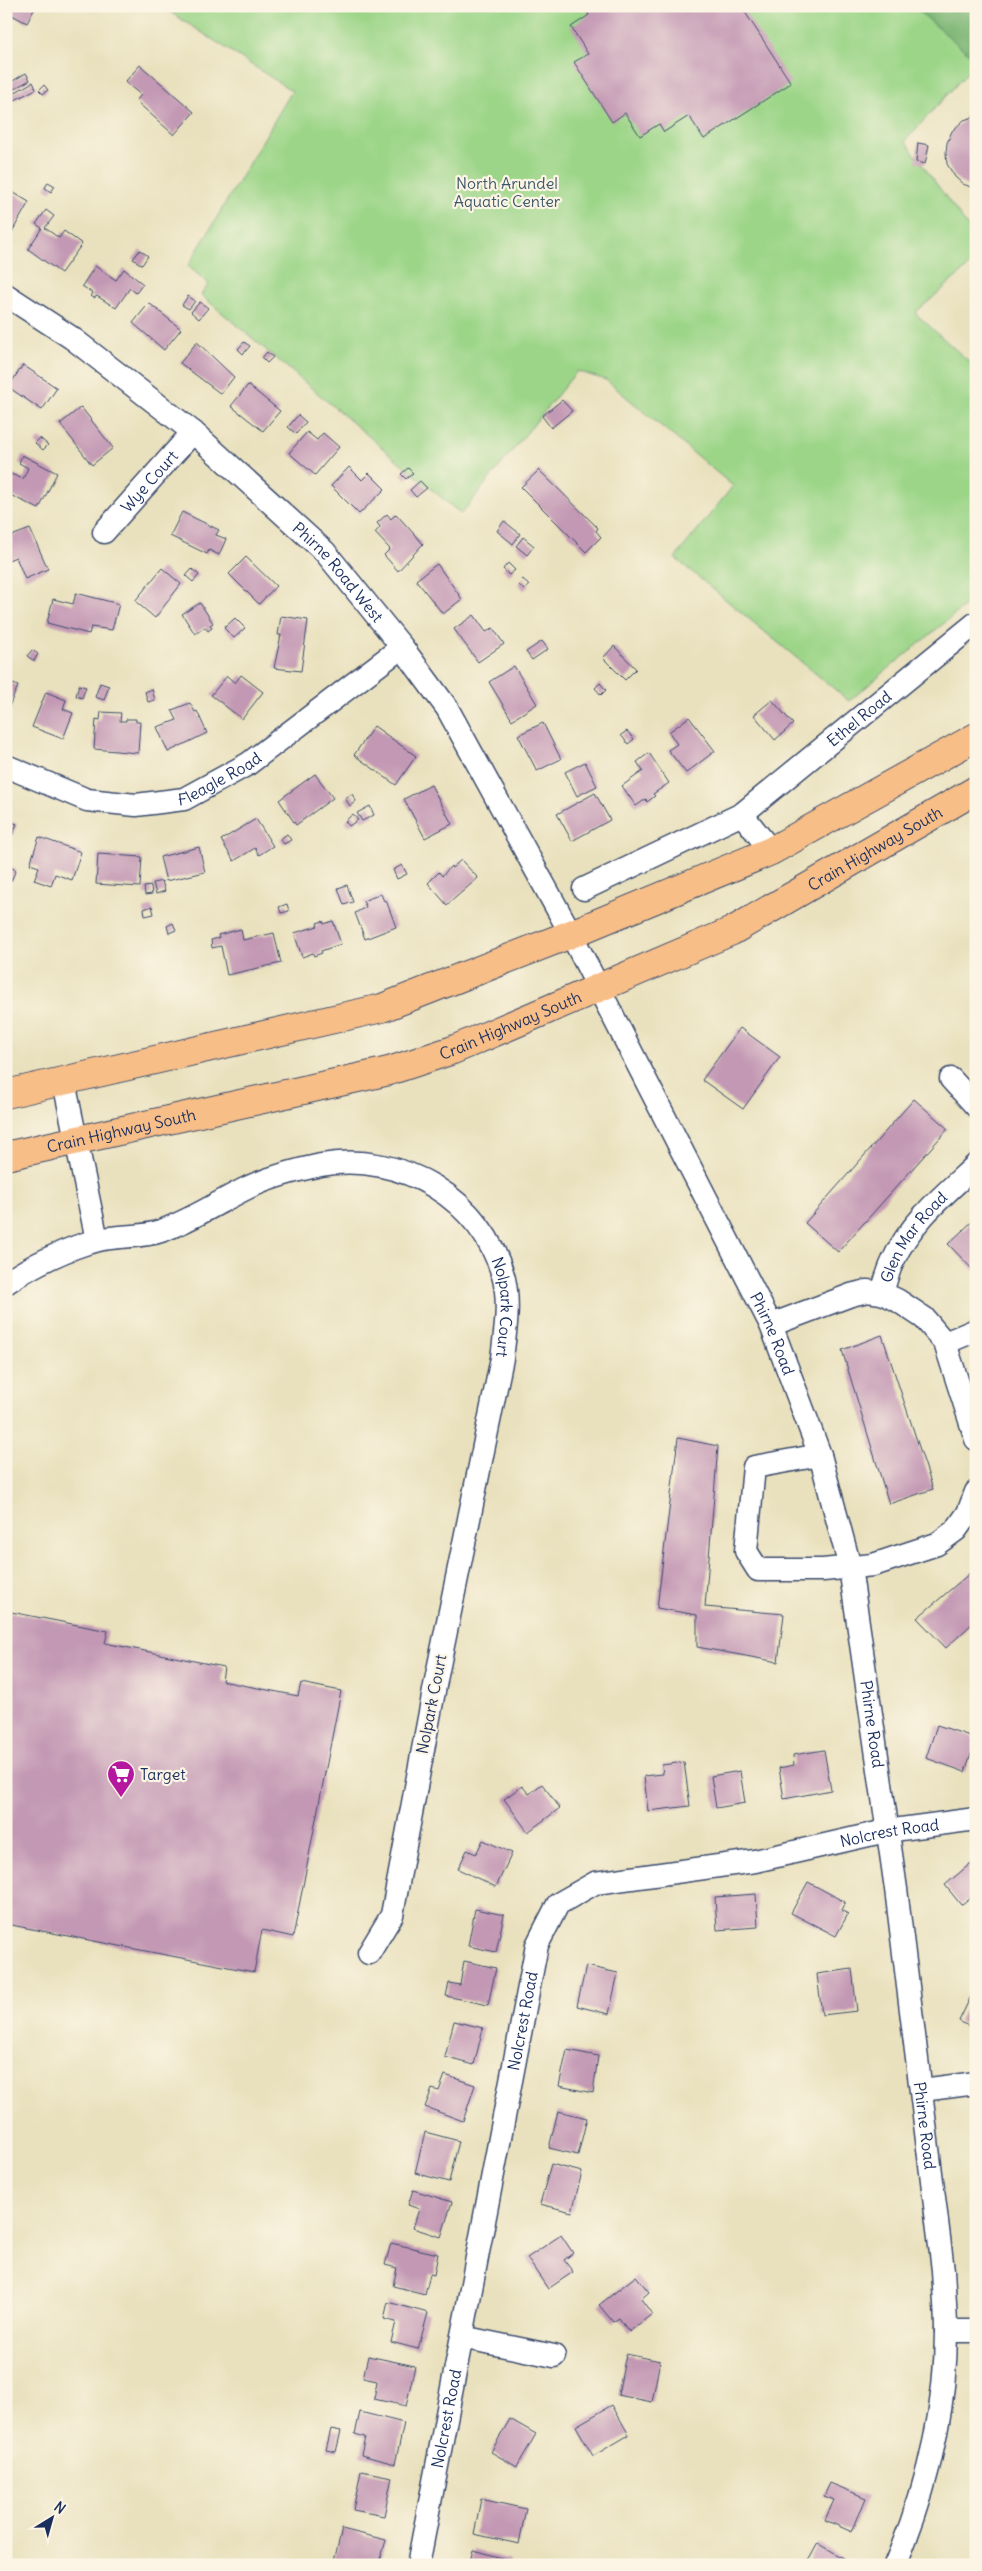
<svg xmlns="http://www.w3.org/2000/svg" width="982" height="2571" font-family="Delius,sans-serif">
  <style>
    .green { fill: #9cd588; stroke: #5c8273 }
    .forest { fill: #7db674; stroke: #4c7269 }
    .building { fill: #c398b4 }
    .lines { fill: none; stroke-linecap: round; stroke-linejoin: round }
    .street-casing { stroke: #3a4a6c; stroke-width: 25 }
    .primary-casing { stroke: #3a4a6c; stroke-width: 30 }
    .street { stroke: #fff; stroke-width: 22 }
    .primary { stroke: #f7be88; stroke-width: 28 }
    .labels { text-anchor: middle; stroke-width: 4.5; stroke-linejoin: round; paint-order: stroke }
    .park-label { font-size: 16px; fill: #3b5868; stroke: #fcf5e5 }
    .street-label { font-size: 16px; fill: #1b2f5e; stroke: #fcf5e5 }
    .poi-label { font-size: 16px; fill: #1b2f5e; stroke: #fcf5e5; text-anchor: start }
  </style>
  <rect width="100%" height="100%" fill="#fcf5e5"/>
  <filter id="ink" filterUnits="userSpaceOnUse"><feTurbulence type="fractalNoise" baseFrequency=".02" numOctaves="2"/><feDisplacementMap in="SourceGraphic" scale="10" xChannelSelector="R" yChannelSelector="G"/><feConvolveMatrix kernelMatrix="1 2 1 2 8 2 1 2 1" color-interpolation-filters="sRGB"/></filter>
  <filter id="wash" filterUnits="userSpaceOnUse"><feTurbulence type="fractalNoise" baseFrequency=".0096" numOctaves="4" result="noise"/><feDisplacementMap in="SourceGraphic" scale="20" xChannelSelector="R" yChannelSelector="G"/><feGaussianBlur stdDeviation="1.12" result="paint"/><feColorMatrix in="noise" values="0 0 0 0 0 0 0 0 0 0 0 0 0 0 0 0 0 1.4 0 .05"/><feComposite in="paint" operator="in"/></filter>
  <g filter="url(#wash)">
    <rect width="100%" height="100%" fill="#e9e1bd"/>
    <!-- green -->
    <path class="green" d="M 161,6 L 918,6 L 976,57 L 976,63 L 905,141 L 976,238 L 976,260 L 915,313 L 976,368 L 976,597 L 849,701 L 675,558 L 733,486 L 606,380 L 577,371 L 461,514 L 201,295 L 209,284 L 188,266 L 292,91 Z"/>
    <!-- forest -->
    <path class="forest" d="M 913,6 L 976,6 L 976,60 Z"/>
    <g id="blocks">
      <!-- building -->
      <path class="building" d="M 6,6 L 36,6 L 27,23 L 6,12 Z
        M 583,6 L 741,6 L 791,83 L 704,139 L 689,116 L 664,132 L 659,124 L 640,136 L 625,113 L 612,122 L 574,62 L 588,54 L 571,27 L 589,15 Z
        M 140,65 L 194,112 L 174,135 L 136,101 L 141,95 L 125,82 Z
        M 26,73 L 30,80 L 8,92 L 6,85 Z
        M 33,82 L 36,89 L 15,100 L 12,94 Z
        M 44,85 L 48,90 L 43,94 L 39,90 Z
        M 976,116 L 976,189 L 963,184 L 955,177 L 947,164 L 946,153 L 947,143 L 952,131 L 964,120 Z
        M 918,143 L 929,145 L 925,164 L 916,162 Z
        M 48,182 L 55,186 L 51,192 L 45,188 Z
        M 9,190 L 29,202 L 9,237 L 6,235 L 6,195 Z
        M 46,210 L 54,216 L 45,228 L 59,238 L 64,231 L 82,244 L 61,273 L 28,249 L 42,228 L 36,224 Z
        M 140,250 L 148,256 L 142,265 L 133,259 Z
        M 95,266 L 116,280 L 124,269 L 143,284 L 136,293 L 130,288 L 116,308 L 97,296 L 94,298 L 91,296 L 93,293 L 82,286 Z
        M 188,296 L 195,301 L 189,309 L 182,305 Z
        M 200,302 L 208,308 L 199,319 L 191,312 Z
        M 149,303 L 181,329 L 164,350 L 133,323 Z
        M 197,342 L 234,377 L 221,394 L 180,363 Z
        M 244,342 L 250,346 L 243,354 L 238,349 Z
        M 267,352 L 273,357 L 267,363 L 262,358 Z
        M 23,365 L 57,388 L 42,410 L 8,387 Z
        M 248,385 L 280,411 L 263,431 L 231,406 Z
        M 562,400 L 572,411 L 551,428 L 542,416 Z
        M 81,407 L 113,448 L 92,465 L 60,424 Z
        M 298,415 L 306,422 L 296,434 L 288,427 Z
        M 307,432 L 317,440 L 323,433 L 339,447 L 315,475 L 289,453 Z
        M 40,438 L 48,445 L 43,450 L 35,443 Z
        M 22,455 L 57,473 L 39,509 L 6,493 L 6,484 L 11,474 L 23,479 L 28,468 L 19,463 Z
        M 349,467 L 362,480 L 369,473 L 385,489 L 359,514 L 331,486 Z
        M 408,468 L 413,473 L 406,479 L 401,474 Z
        M 539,470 L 598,528 L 596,531 L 601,537 L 586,552 L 521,487 Z
        M 420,481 L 427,488 L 416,497 L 410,490 Z
        M 182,512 L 219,530 L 216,535 L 226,539 L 219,555 L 209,550 L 207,554 L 170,536 Z
        M 387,514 L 391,519 L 396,514 L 423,544 L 398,571 L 384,555 L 390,549 L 375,533 L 380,527 L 377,523 Z
        M 504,521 L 520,534 L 513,544 L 497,531 Z
        M 30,529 L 48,569 L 25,579 L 16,557 L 6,561 L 6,538 Z
        M 523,537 L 534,546 L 527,555 L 516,546 Z
        M 246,557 L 276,586 L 259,604 L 229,574 Z
        M 508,563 L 515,570 L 509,575 L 503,569 Z
        M 437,564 L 462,599 L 443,614 L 416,580 Z
        M 162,568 L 181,584 L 155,618 L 135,601 Z
        M 192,569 L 199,575 L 193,582 L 186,576 Z
        M 523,579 L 529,586 L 524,590 L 518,584 Z
        M 76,593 L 119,604 L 112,630 L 91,627 L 89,634 L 47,623 L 53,599 L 73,604 Z
        M 200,603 L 213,623 L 210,625 L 212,628 L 208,631 L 205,627 L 195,634 L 182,614 Z
        M 474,615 L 486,632 L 493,628 L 504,644 L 478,662 L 454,629 Z
        M 281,616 L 308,620 L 301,671 L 274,668 L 281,635 L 278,635 Z
        M 235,618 L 245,628 L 234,638 L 224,628 Z
        M 542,641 L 548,649 L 532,660 L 526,652 Z
        M 614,646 L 636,669 L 625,680 L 603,658 Z
        M 32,650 L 38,654 L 34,661 L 27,656 Z
        M 514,666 L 537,704 L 512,720 L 489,682 Z
        M 241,675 L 263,692 L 242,719 L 211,695 L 227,676 L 235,683 Z
        M 6,681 L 18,686 L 6,713 Z
        M 100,683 L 109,686 L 104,700 L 95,697 Z
        M 600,683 L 606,690 L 601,695 L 595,688 Z
        M 79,685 L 86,687 L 82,698 L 76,696 Z
        M 152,689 L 155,700 L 148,702 L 145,692 Z
        M 46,692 L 66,700 L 63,709 L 73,713 L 63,739 L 32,727 Z
        M 772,700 L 793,724 L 775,740 L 754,715 Z
        M 190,703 L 195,712 L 197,711 L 207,733 L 168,752 L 157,727 L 177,720 L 172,710 Z
        M 101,712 L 121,713 L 120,721 L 126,721 L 126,719 L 136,719 L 136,722 L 140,722 L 138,753 L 94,749 L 96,719 L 100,720 Z
        M 689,717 L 715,751 L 686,773 L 668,750 L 677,744 L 669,732 Z
        M 543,723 L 561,759 L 537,771 L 518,735 Z
        M 374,726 L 416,756 L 396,785 L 354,755 Z
        M 627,731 L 634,739 L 628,744 L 621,735 Z
        M 649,753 L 669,783 L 653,794 L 655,796 L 647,802 L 646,799 L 636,806 L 622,786 L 643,771 L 637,762 Z
        M 585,762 L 597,786 L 577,796 L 565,772 Z
        M 315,774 L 333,798 L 296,825 L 279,800 Z
        M 431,785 L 452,824 L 425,838 L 404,799 Z
        M 595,793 L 610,820 L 572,841 L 557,814 Z
        M 352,794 L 356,801 L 350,806 L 345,798 Z
        M 370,806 L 374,815 L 362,821 L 357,813 Z
        M 353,814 L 358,820 L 349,826 L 345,821 Z
        M 256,819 L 273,846 L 259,855 L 255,848 L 234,861 L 221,840 Z
        M 6,820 L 17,824 L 6,849 Z
        M 287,834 L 291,840 L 284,844 L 280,839 Z
        M 39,837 L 81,852 L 72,880 L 55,874 L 51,886 L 34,880 L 39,867 L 30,864 Z
        M 199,847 L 205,872 L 166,881 L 160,857 Z
        M 98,854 L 142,857 L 140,887 L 96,884 Z
        M 461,860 L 478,878 L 447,905 L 428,883 L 439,872 L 442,876 L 451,866 L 452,868 Z
        M 402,865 L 407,874 L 397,879 L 393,870 Z
        M 10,867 L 16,870 L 11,881 L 6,878 Z
        M 162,881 L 165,891 L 156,894 L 153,883 Z
        M 347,885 L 353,902 L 344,905 L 338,888 Z
        M 151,886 L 152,894 L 145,895 L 144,887 Z
        M 381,894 L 384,901 L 386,900 L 396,927 L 365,939 L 355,913 L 366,907 L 363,901 Z
        M 287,904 L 289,911 L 281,913 L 279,907 Z
        M 152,906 L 154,914 L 145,916 L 144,909 Z
        M 323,921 L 324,924 L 333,921 L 341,944 L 321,951 L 322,953 L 314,956 L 313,953 L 302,957 L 294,933 L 318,926 L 317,923 Z
        M 173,923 L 176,930 L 169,933 L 167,926 Z
        M 241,929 L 243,940 L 274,933 L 281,963 L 227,975 L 221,946 L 212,948 L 211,940 L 219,938 L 218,935 Z
        M 740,1028 L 780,1057 L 743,1109 L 702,1080 Z
        M 914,1099 L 948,1129 L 838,1252 L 805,1223 Z
        M 976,1218 L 976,1273 L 948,1244 Z
        M 882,1335 L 933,1489 L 889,1504 L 842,1350 Z
        M 678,1438 L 718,1446 L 705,1607 L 784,1614 L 778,1662 L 697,1647 L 697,1615 L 657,1608 Z
        M 976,1568 L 976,1620 L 946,1648 L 917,1618 Z
        M 6,1611 L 108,1631 L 105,1643 L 224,1667 L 222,1681 L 298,1696 L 301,1683 L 341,1691 L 293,1937 L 262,1930 L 254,1972 L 6,1924 Z
        M 937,1725 L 976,1738 L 965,1772 L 926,1758 Z
        M 824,1750 L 831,1790 L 784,1799 L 779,1768 L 794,1765 L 793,1755 Z
        M 684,1762 L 690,1806 L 648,1811 L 644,1776 L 663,1774 L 662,1765 Z
        M 740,1771 L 745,1803 L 716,1808 L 711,1776 Z
        M 542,1784 L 560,1808 L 528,1832 L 504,1799 L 522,1786 L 529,1794 Z
        M 483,1840 L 512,1853 L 496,1887 L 458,1869 L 467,1850 L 476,1854 Z
        M 970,1864 L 976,1871 L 976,1893 L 961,1905 L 945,1885 Z
        M 808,1882 L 845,1902 L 841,1910 L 848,1914 L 836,1936 L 791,1913 Z
        M 756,1894 L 758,1927 L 717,1930 L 715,1897 Z
        M 475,1909 L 504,1915 L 496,1952 L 468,1946 Z
        M 464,1961 L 496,1968 L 488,2005 L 446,1996 L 449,1983 L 460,1985 Z
        M 586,1966 L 618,1973 L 609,2014 L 577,2006 Z
        M 852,1969 L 857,2011 L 822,2015 L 817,1974 Z
        M 973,1992 L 976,1994 L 976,2030 L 959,2021 Z
        M 454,2021 L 483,2028 L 474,2065 L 445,2057 Z
        M 567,2050 L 598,2056 L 593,2093 L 559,2086 Z
        M 445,2075 L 475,2085 L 463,2121 L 425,2107 L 432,2089 L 439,2091 Z
        M 558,2111 L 587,2118 L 578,2155 L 549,2148 Z
        M 425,2132 L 459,2141 L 449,2182 L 415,2173 Z
        M 551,2164 L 582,2172 L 572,2212 L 540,2204 Z
        M 413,2190 L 452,2202 L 441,2237 L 413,2228 L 419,2209 L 408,2205 Z
        M 561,2235 L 573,2253 L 564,2260 L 573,2272 L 548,2289 L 527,2258 Z
        M 391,2243 L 438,2254 L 434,2275 L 430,2274 L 425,2294 L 393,2286 L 397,2268 L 385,2265 Z
        M 636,2276 L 649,2292 L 641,2299 L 652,2314 L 629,2332 L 619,2318 L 613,2322 L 599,2305 Z
        M 388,2302 L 428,2313 L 418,2349 L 391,2342 L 396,2322 L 384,2319 Z
        M 626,2354 L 660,2361 L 652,2402 L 618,2395 Z
        M 368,2356 L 415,2366 L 406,2406 L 374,2399 L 377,2381 L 363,2378 Z
        M 612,2405 L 629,2435 L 593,2456 L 576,2426 Z
        M 360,2412 L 404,2423 L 395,2464 L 361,2455 L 365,2437 L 355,2434 Z
        M 510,2419 L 536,2434 L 517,2467 L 491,2452 Z
        M 331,2429 L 341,2431 L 336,2452 L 326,2450 Z
        M 361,2471 L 392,2477 L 384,2516 L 353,2510 Z
        M 830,2483 L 866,2498 L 852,2532 L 825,2520 L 834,2500 L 824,2496 Z
        M 481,2499 L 526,2509 L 519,2544 L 474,2534 Z
        M 342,2529 L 386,2540 L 379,2565 L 333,2565 Z
        M 818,2543 L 845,2559 L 842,2565 L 806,2565 Z
        M 473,2550 L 509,2560 L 508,2565 L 469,2565 Z"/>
    </g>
  </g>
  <g filter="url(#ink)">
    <use href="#blocks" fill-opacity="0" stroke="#3a4a6c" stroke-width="1"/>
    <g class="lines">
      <!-- street casing -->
      <g class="street-casing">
        <g id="street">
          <path id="s1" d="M 6,295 L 72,338 L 193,432 L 325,552 L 402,647 L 447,708 L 571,934 L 771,1325 L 820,1455 L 850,1567 L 896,1889 L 943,2270 C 944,2291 946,2311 946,2331 C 946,2411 926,2492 895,2565"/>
          <path id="s2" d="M 104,532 L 193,432"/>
          <path id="s3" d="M 6,766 L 87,800 L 136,805 L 184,799 L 248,764 L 402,647"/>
          <path d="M 742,814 L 771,851"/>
          <path id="s4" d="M 584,889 L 742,814 L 976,623"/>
          <path d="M 951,1079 L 976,1106"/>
          <path d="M 64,1082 L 97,1240"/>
          <path id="s5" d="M 6,1283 C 32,1265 67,1248 98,1240 C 118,1235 142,1238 161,1231 C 192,1220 220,1201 249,1187 C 271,1177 297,1170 321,1165 C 401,1151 483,1199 504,1279 C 510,1305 505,1333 502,1358 L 437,1675 L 392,1915 L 369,1953"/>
          <path id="s6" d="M 882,1293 C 885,1283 888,1271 893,1261 C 910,1222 946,1193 976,1165"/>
          <path d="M 771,1325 L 851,1295 L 867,1291 L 882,1293 L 897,1300 L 924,1318 L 945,1343 L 976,1439"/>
          <path d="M 945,1343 L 976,1330"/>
          <path d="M 820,1455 L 754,1467 L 746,1551 L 758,1570 L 823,1570 L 873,1565 L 937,1544 L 956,1530 L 968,1513 L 976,1492"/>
          <path d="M 922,2090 L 976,2083"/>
          <path d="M 946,2331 L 976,2331"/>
          <path d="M 462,2337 L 554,2356"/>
          <path id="s7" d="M 418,2565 L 537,1945 L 558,1904 L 595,1883 L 755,1861 L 886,1831 L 976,1819"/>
        </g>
      </g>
      <!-- primary casing -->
      <g class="primary-casing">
        <g id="primary">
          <path d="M 6,1094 L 382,1008 L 571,934 L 771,851 L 976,737"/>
          <path id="s8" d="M 6,1156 L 389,1071 L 453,1050 L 732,931 L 976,790"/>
        </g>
      </g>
      <!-- street -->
      <use href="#street" class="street"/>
      <!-- primary -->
      <use href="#primary" class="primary"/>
    </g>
  </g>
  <!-- icons -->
  <defs>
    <g id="supermarket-pin" transform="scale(1.4375)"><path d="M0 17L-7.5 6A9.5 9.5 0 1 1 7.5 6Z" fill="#b5179e" stroke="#fcf5e5"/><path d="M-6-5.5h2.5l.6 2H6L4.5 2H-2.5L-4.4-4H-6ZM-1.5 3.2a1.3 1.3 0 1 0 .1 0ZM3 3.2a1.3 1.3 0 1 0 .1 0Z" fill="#fff"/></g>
  </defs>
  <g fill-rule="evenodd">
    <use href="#supermarket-pin" x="121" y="1774"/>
  </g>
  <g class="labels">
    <!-- park labels -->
    <g class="park-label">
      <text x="507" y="189">North Arundel<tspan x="507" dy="18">Aquatic Center</tspan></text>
    </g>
    <!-- street labels -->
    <g class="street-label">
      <text dy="6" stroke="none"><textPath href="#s2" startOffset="68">Wye Court</textPath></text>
      <text dy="6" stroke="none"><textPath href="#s1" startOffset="434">Phirne Road West</textPath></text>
      <text dy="6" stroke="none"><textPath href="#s4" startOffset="326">Ethel Road</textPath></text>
      <text dy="6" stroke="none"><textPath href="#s3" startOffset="226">Fleagle Road</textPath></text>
      <text dy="6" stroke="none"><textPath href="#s8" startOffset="928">Crain Highway South</textPath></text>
      <text dy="6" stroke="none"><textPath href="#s8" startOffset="522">Crain Highway South</textPath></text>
      <text dy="6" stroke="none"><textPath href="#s8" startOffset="118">Crain Highway South</textPath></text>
      <text dy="6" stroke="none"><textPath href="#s6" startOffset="65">Glen Mar Road</textPath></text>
      <text dy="6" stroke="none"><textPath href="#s5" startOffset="604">Nolpark Court</textPath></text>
      <text dy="6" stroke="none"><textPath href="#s1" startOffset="1314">Phirne Road</textPath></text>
      <text transform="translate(431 1704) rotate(-79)" y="6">Nolpark Court</text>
      <text dy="6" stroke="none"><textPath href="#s1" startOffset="1719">Phirne Road</textPath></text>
      <text dy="6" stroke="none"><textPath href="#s7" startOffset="1019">Nolcrest Road</textPath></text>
      <text dy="6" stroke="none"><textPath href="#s7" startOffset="554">Nolcrest Road</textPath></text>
      <text dy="6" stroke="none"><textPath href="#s1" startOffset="2124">Phirne Road</textPath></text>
      <text dy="6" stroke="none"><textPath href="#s7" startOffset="149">Nolcrest Road</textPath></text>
    </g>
    <!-- poi labels -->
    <g class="poi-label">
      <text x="140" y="1780">Target</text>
    </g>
  </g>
  <!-- margin -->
  <rect width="982" height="2571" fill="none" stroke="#fcf5e5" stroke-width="25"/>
  <!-- north arrow -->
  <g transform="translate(52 2518) rotate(37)" stroke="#fcf5e5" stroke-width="4" paint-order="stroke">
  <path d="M0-4L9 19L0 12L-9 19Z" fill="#1b2f5e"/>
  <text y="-8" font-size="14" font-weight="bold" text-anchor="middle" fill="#1b2f5e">N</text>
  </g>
</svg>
